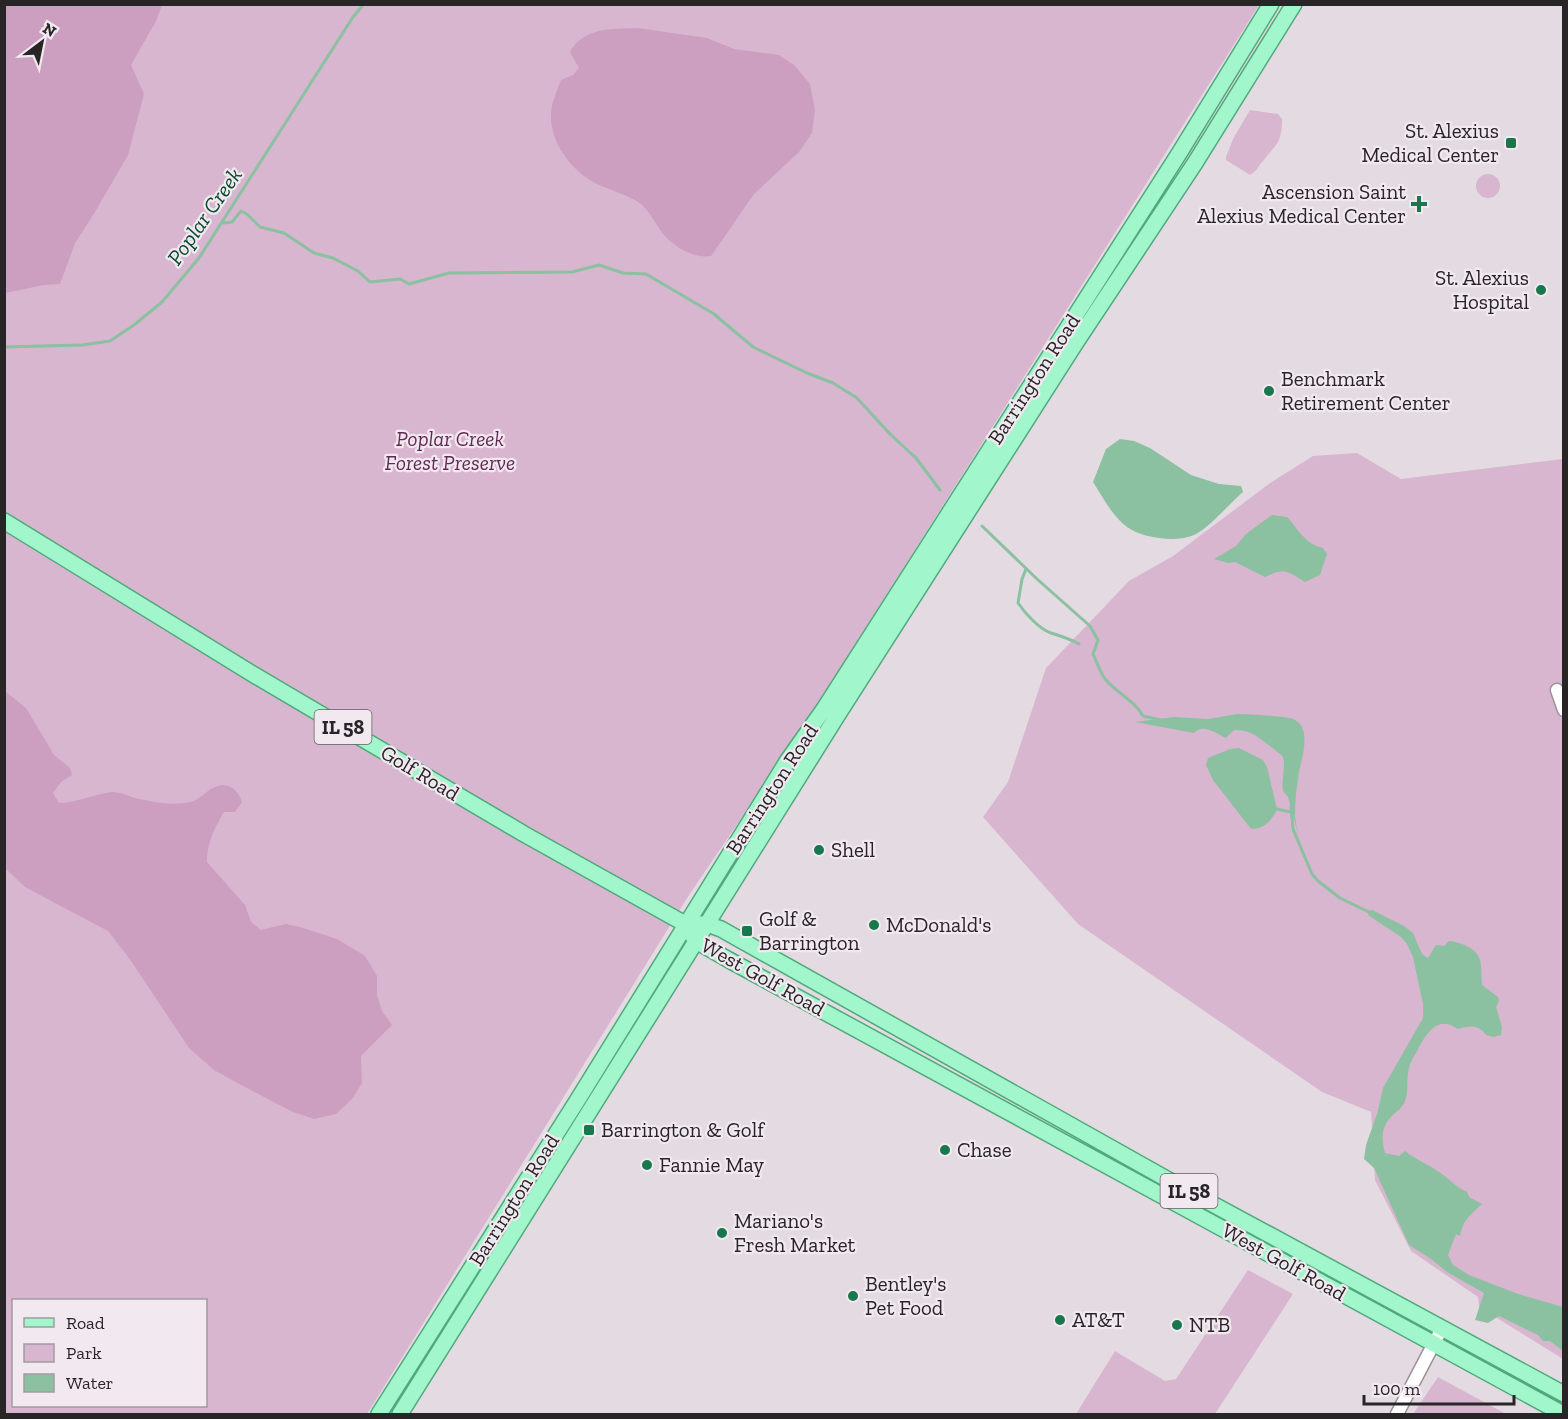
<svg xmlns="http://www.w3.org/2000/svg" width="1568" height="1419" font-family="'Zilla Slab',serif">
  <style>
    .green { fill: #d8b6cf; fill-rule: evenodd }
    .forest { fill: #cc9ec0 }
    .water { fill: #8bc0a1 }
    .lines { fill: none; stroke-linecap: round; stroke-linejoin: round }
    .stream { stroke: #8bc0a1; stroke-width: 3 }
    .minor-casing { stroke: #9b9398; stroke-width: 15 }
    .major-casing { stroke: #4fa97c; stroke-width: 18 }
    .minor { stroke: #fff; stroke-width: 12 }
    .major { stroke: #a2f6cb; stroke-width: 15 }
    .poi-dot { fill: #19774d; stroke: #f1e9ef; stroke-width: 2 }
    .labels { text-anchor: middle; stroke-width: 4.5; stroke-linejoin: round; paint-order: stroke }
    .shield { fill: #f1e9ef; stroke: #646063; stroke-width: 1.5 }
    .shield-label { font-size: 20px; font-weight: bold; fill: #282527 }
    .poi-label { font-size: 21px; fill: #282527; stroke: #f1e9ef; text-anchor: start }
    .street-label { font-size: 21px; fill: #282527; stroke: #f1e9ef }
    .park-label { font-size: 21px; font-style: italic; fill: #622956; stroke: #f1e9ef }
    .water-label { font-size: 22px; font-style: italic; fill: #064b2d; stroke: #f1e9ef }
  </style>
  <rect width="100%" height="100%" fill="#e4dbe2"/>
  <!-- green -->
  <path class="green" d="M 5,5 L 1259,5 L 794,741 L 689,895 L 367,1414 L 5,1414 ZM 14,1300 L 206,1300 L 206,1406 L 14,1406 Z
    M 1250,110 L 1278,114 L 1282,119 C 1282,142 1277,144 1263,161 C 1258,166 1257,171 1250,175 L 1226,160 L 1226,157 L 1233,139 Z
    M1476 186a12 12 0 1 1 24 0a12 12 0 1 1-24 0Z
    M 1357,453 L 1401,479 L 1563,459 L 1563,1359 L 1479,1307 L 1478,1297 L 1411,1251 L 1375,1180 L 1371,1112 L 1322,1092 L 1078,924 L 983,817 L 1008,782 L 1046,668 L 1129,581 L 1173,556 L 1270,483 L 1313,456 Z
    M 1248,1270 L 1293,1294 L 1215,1414 L 1076,1414 L 1115,1351 L 1165,1381 L 1176,1379 Z
    M 1438,1377 L 1506,1414 L 1413,1414 Z"/>
  <!-- forest -->
  <path class="forest" d="M 5,4 L 162,5 L 156,21 L 131,65 L 144,94 L 128,155 L 95,212 L 75,243 L 60,284 L 44,285 L 5,293 Z
    M 637,28 L 707,38 L 734,49 L 779,55 L 794,65 L 810,84 L 815,110 L 812,133 L 799,152 L 754,194 L 711,256 C 694,259 674,247 663,234 C 656,224 650,212 641,204 C 626,193 606,190 590,180 C 566,165 546,135 552,106 C 554,97 558,88 561,80 L 573,75 L 579,68 L 570,52 C 584,27 612,29 637,28 Z
    M 5,691 L 26,708 L 54,755 L 70,768 L 72,775 L 61,782 L 53,793 L 59,803 C 77,803 94,794 113,792 C 120,792 129,796 135,798 C 153,802 172,806 190,802 C 201,800 210,785 223,785 C 234,786 239,793 242,802 L 235,812 L 224,812 C 214,829 207,842 207,862 L 245,905 L 251,922 L 261,930 L 286,924 L 300,927 L 337,939 L 365,956 L 377,976 L 377,995 L 382,1011 L 392,1025 L 361,1056 L 362,1083 L 352,1099 L 336,1114 L 314,1119 L 293,1112 L 243,1086 L 214,1070 L 189,1048 L 129,958 L 108,931 L 25,887 L 5,868 Z"/>
  <!-- water -->
  <path class="water" d="M 1120,439 L 1134,441 L 1150,448 L 1191,475 L 1219,484 L 1241,486 L 1243,492 C 1230,503 1208,529 1194,535 C 1176,543 1142,538 1127,527 C 1112,516 1102,496 1093,482 L 1106,449 Z
    M 1272,515 L 1287,517 C 1298,529 1305,544 1323,548 L 1327,554 L 1320,575 L 1305,582 C 1287,571 1285,567 1265,577 L 1235,562 L 1228,563 L 1214,559 L 1236,546 L 1246,534 Z
    M 1237,714 C 1246,714 1286,716 1293,719 C 1315,728 1299,764 1298,779 C 1296,791 1295,804 1295,816 C 1296,828 1300,840 1303,852 L 1288,797 L 1283,791 C 1281,781 1286,766 1283,757 C 1281,754 1257,736 1253,734 C 1247,731 1241,730 1234,730 L 1226,738 C 1215,733 1203,723 1194,733 L 1135,722 L 1174,717 L 1208,719 Z
    M 1239,748 L 1263,760 L 1267,767 L 1277,809 C 1272,821 1263,829 1251,829 L 1213,780 L 1206,765 L 1208,758 L 1230,749 Z
    M 1372,910 L 1404,926 L 1413,933 L 1422,954 L 1428,958 L 1436,945 L 1444,946 L 1449,941 C 1460,942 1477,948 1480,960 C 1482,968 1481,977 1482,985 L 1498,997 L 1499,1001 L 1496,1007 L 1502,1027 L 1501,1035 L 1493,1037 L 1486,1035 C 1480,1025 1468,1025 1458,1029 C 1439,1015 1428,1031 1419,1047 C 1416,1054 1410,1061 1409,1068 C 1406,1079 1409,1090 1405,1101 C 1403,1107 1398,1110 1393,1115 C 1381,1126 1381,1138 1385,1153 L 1399,1156 L 1405,1151 C 1416,1160 1428,1164 1439,1172 C 1449,1178 1455,1187 1467,1192 L 1469,1197 L 1482,1204 C 1471,1215 1463,1219 1460,1236 L 1456,1234 L 1448,1255 L 1453,1265 L 1469,1275 L 1518,1294 L 1563,1307 L 1563,1351 L 1550,1341 L 1543,1341 L 1538,1335 L 1499,1316 L 1488,1323 L 1475,1320 L 1484,1293 L 1447,1272 L 1431,1259 L 1409,1245 L 1374,1168 L 1364,1159 L 1366,1145 L 1377,1114 L 1383,1088 L 1423,1018 L 1423,1004 L 1413,957 L 1407,944 L 1401,937 L 1368,915 L 1369,911 Z"/>
  <g class="lines">
    <!-- stream -->
    <path class="stream" d="M 223,223 L 232,222 L 241,211 L 247,214 L 260,227 L 284,233 L 314,253 L 333,258 L 358,271 L 370,282 L 400,279 L 409,284 L 449,273 L 572,272 L 599,265 L 623,273 L 646,274 L 714,314 L 753,347 L 807,373 L 833,383 L 857,398 L 890,434 L 916,458 L 940,490
      M 4,347 L 82,345 L 110,341 L 134,325 L 162,302 L 199,258 L 353,17 L 364,4
      M 982,526 L 1037,579 L 1090,626 L 1098,640 L 1093,654 C 1097,662 1100,673 1106,680 C 1117,693 1135,701 1143,716 L 1161,720
      M 1026,569 L 1022,579 L 1018,603 C 1025,613 1039,629 1051,633 C 1061,636 1070,639 1079,644
      M 1291,806 L 1293,829 L 1312,874 L 1318,881 L 1340,898 L 1371,913
      M 1277,809 L 1290,812"/>
    <!-- minor casing -->
    <g class="minor-casing">
      <path id="minor" d="M 1557,690 L 1564,710
        M 1397,1414 L 1442,1328"/>
    </g>
    <!-- major casing -->
    <g class="major-casing">
      <path id="major" d="M 4,521 L 256,676 L 524,834 L 687,925
        M 699,924 L 707,924 L 721,929 L 1181,1187 L 1564,1394
        M 691,933 L 696,941 L 729,960 L 1563,1414
        M 379,1414 L 577,1101 L 788,760 L 824,709 L 1180,152 L 1271,4
        M 400,1414 L 837,716 L 1075,344 L 1195,163 L 1294,4"/>
    </g>
    <!-- minor -->
    <use href="#minor" class="minor"/>
    <!-- major -->
    <use href="#major" class="major"/>
  </g>
  <!-- markers -->
  <g class="poi-dot">
    <rect x="1505" y="137" width="12" height="12" rx="3"/>
    <path d="M1416 195h6v6h6v6h-6v6h-6v-6h-6v-6h6z"/>
    <circle cx="1541" cy="290" r="6"/>
    <circle cx="1269" cy="391" r="6"/>
    <circle cx="819" cy="850" r="6"/>
    <circle cx="874" cy="925" r="6"/>
    <rect x="741" y="925" width="12" height="12" rx="3"/>
    <rect x="583" y="1124" width="12" height="12" rx="3"/>
    <circle cx="945" cy="1150" r="6"/>
    <circle cx="647" cy="1165" r="6"/>
    <circle cx="722" cy="1233" r="6"/>
    <circle cx="853" cy="1296" r="6"/>
    <circle cx="1060" cy="1320" r="6"/>
    <circle cx="1177" cy="1325" r="6"/>
  </g>
  <g class="labels">
    <!-- shield labels -->
    <g class="shield">
      <rect x="314.5" y="710" width="57" height="34" rx="4.5"/>
      <rect x="1160.5" y="1174" width="57" height="34" rx="4.5"/>
    </g>
    <g class="shield-label">
      <text x="343" y="734">IL 58</text>
      <text x="1189" y="1198">IL 58</text>
    </g>
    <!-- poi labels -->
    <g class="poi-label">
      <text x="1499" y="138" text-anchor="end">St. Alexius<tspan x="1499" dy="24">Medical Center</tspan></text>
      <text x="1406" y="199" text-anchor="end">Ascension Saint<tspan x="1406" dy="24">Alexius Medical Center</tspan></text>
      <text x="1529" y="285" text-anchor="end">St. Alexius<tspan x="1529" dy="24">Hospital</tspan></text>
      <text x="1281" y="386">Benchmark<tspan x="1281" dy="24">Retirement Center</tspan></text>
      <text x="831" y="857">Shell</text>
      <text x="759" y="926">Golf &amp;<tspan x="759" dy="24">Barrington</tspan></text>
      <text x="886" y="932">McDonald's</text>
      <text x="601" y="1137">Barrington &amp; Golf</text>
      <text x="957" y="1157">Chase</text>
      <text x="659" y="1172">Fannie May</text>
      <text x="734" y="1228">Mariano's<tspan x="734" dy="24">Fresh Market</tspan></text>
      <text x="865" y="1291">Bentley's<tspan x="865" dy="24">Pet Food</tspan></text>
      <text x="1072" y="1327">AT&amp;T</text>
      <text x="1189" y="1332">NTB</text>
    </g>
    <!-- street labels -->
    <g class="street-label">
      <text transform="translate(1034 379) rotate(-57)" y="7">Barrington Road</text>
      <text transform="translate(420 773) rotate(31)" y="7">Golf Road</text>
      <text transform="translate(772 789) rotate(-57)" y="7">Barrington Road</text>
      <text transform="translate(763 977) rotate(29)" y="7">West Golf Road</text>
      <text transform="translate(514 1200) rotate(-58)" y="7">Barrington Road</text>
      <text transform="translate(1284 1262) rotate(29)" y="7">West Golf Road</text>
    </g>
    <!-- park labels -->
    <g class="park-label">
      <text x="450" y="446">Poplar Creek<tspan x="450" dy="24">Forest Preserve</tspan></text>
    </g>
    <!-- water labels -->
    <g class="water-label">
      <text transform="translate(204 216) rotate(-55)" y="8">Poplar Creek</text>
    </g>
  </g>
  <!-- border -->
  <rect width="1568" height="1419" fill="none" stroke="#282527" stroke-width="12"/>
  <!-- legend -->
  <rect x="12" y="1299" width="195" height="108" fill="#f1e9ef" stroke="#a19b9f" stroke-width="1.5"/>
  <rect x="24" y="1318" width="30" height="9" fill="#a2f6cb" stroke="#a19b9f" stroke-width="1.5"/>
  <text x="66" y="1329" font-size="18" fill="#282527">Road</text>
  <rect x="24" y="1344" width="30" height="18" fill="#d8b6cf" stroke="#a19b9f" stroke-width="1.5"/>
  <text x="66" y="1359" font-size="18" fill="#282527">Park</text>
  <rect x="24" y="1374" width="30" height="18" fill="#8bc0a1" stroke="#a19b9f" stroke-width="1.5"/>
  <text x="66" y="1389" font-size="18" fill="#282527">Water</text>
  <!-- north arrow -->
  <g transform="translate(42 42) rotate(32)" stroke="#f1e9ef" stroke-width="4.5" paint-order="stroke">
  <path d="M0-4.5L10 22L0 15L-10 22Z" fill="#282527"/>
  <text y="-9" font-size="16" font-weight="bold" text-anchor="middle" fill="#282527">N</text>
  </g>
  <!-- scale -->
  <path d="M1364 1395v9h150v-9" fill="none" stroke="#282527" stroke-width="3"/>
  <text x="1373" y="1395" font-size="18" fill="#282527" stroke="#f1e9ef" stroke-width="4.5" paint-order="stroke">100 m</text>
</svg>
